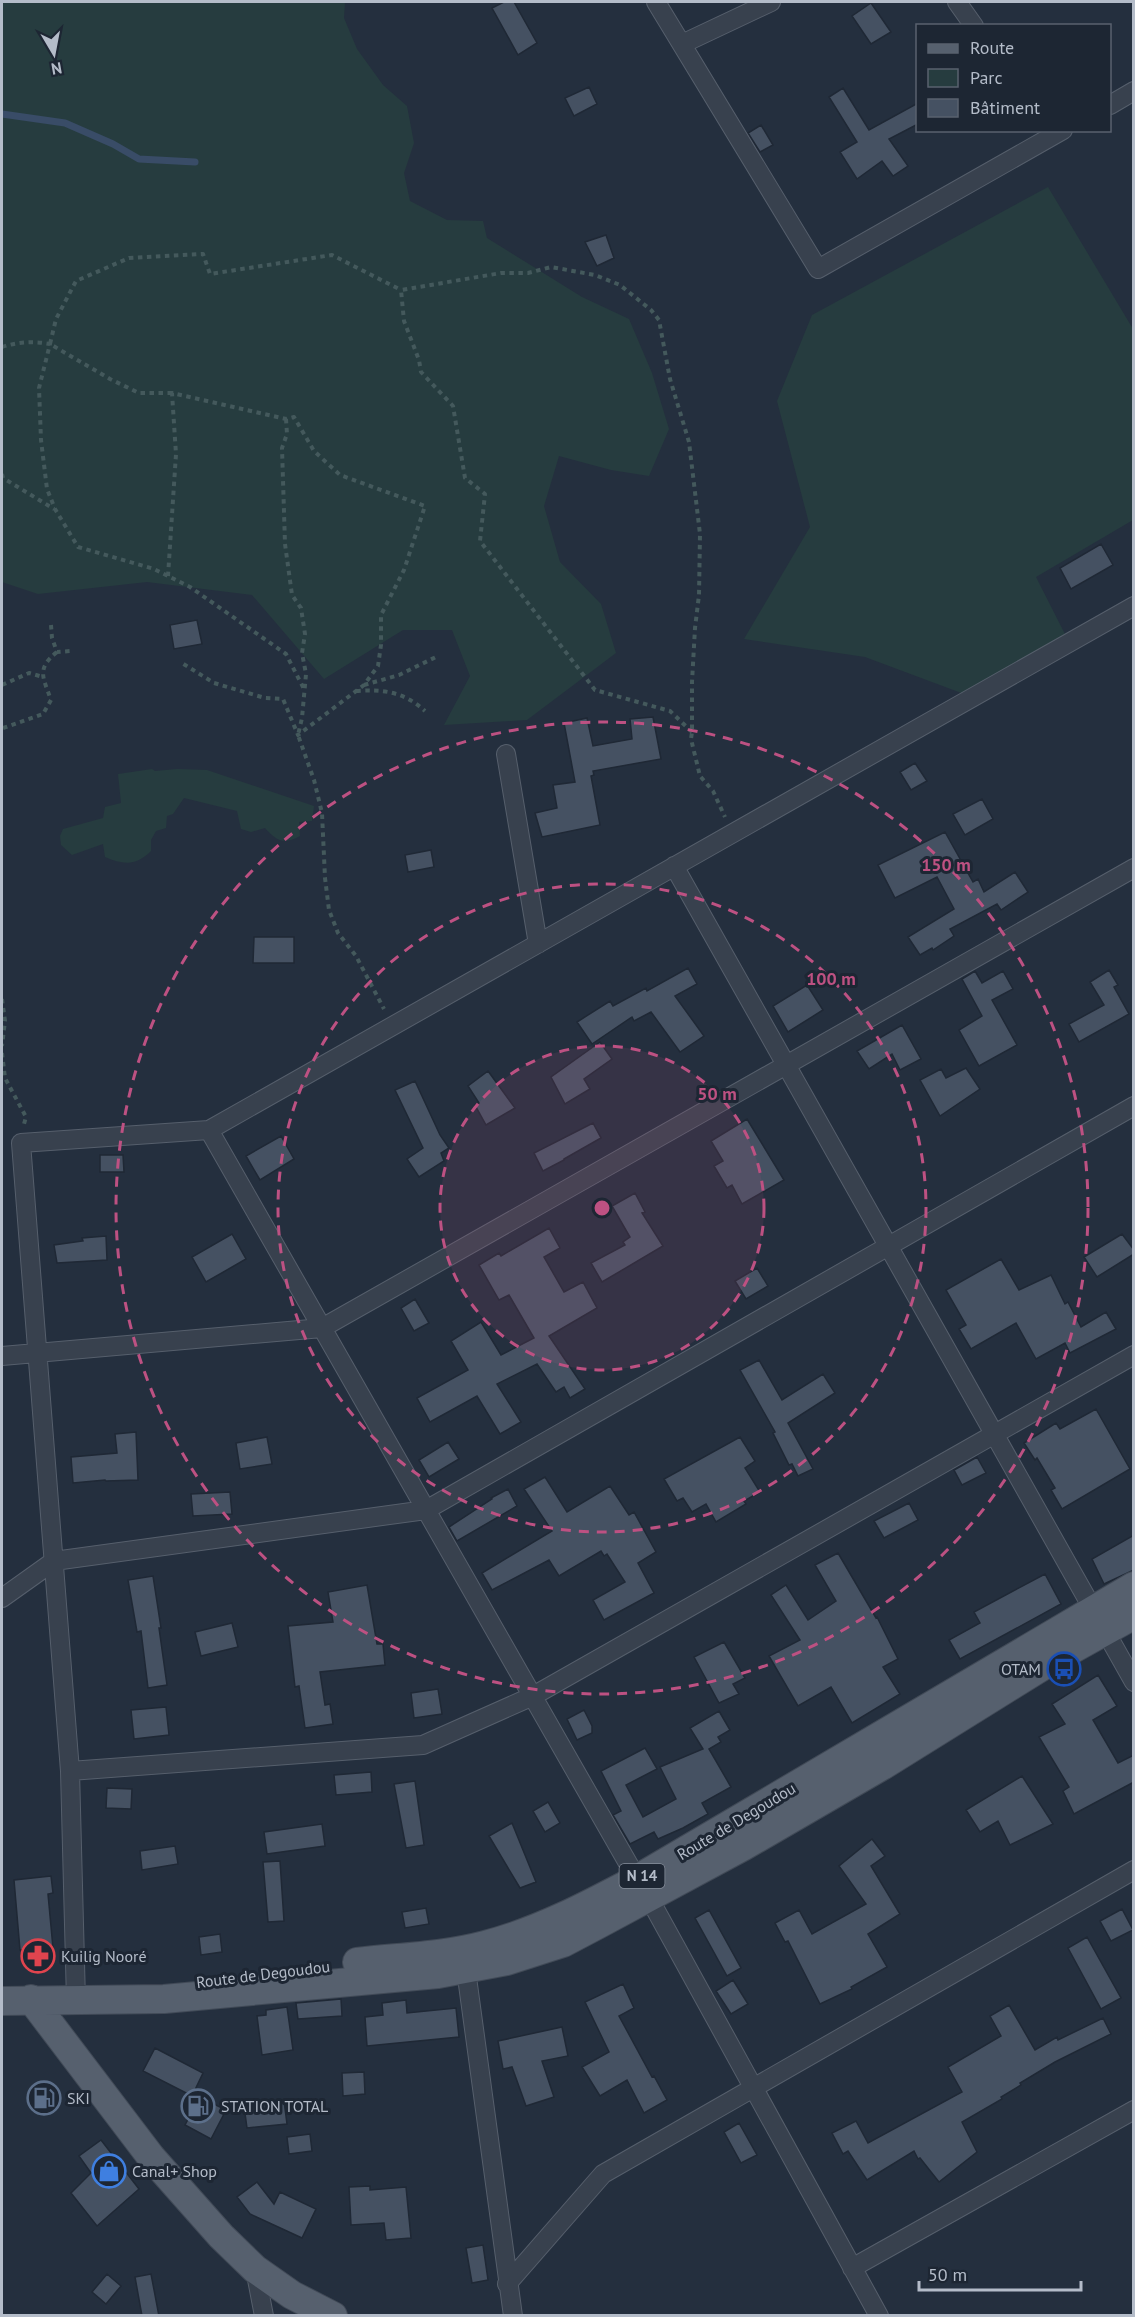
<svg xmlns="http://www.w3.org/2000/svg" width="1135" height="2317" viewBox="0 0 1135 2317" font-family="'PT Sans',sans-serif">
<rect width="100%" height="100%" fill="#242f3e"/>
<!-- green -->
<path fill="#263c3f" d="M 2,2 L 345,2 L 344,18 L 357,49 L 383,85 L 407,106 L 414,143 L 404,173 L 410,201 L 447,220 L 483,221 L 487,238 L 582,297 L 629,319 L 652,373 L 669,429 L 649,476 L 611,470 L 559,456 L 544,506 L 560,562 L 601,604 L 616,653 L 527,720 L 444,725 L 470,676 L 452,630 L 403,630 L 324,679 L 252,595 L 147,582 L 38,594 L 2,582 Z
M 1048,187 L 1133,329 L 1133,520 L 1036,577 L 1069,642 L 972,697 L 865,657 L 744,639 L 810,527 L 777,401 L 812,315 Z
M 152,769 L 155,771 L 177,769 L 207,770 L 314,806 L 312,821 L 299,822 L 300,836 C 283,845 277,841 265,828 L 251,832 L 241,829 L 237,811 L 184,798 L 173,814 L 167,816 L 166,828 L 156,831 L 151,840 L 151,851 C 136,866 124,865 105,857 L 103,844 L 72,855 L 61,845 L 60,836 L 63,829 L 103,818 L 105,807 L 121,803 L 118,774 Z"/>
<g fill="none" stroke-linecap="round" stroke-linejoin="round">
<!-- stream -->
<path stroke="#394c67" stroke-width="7" d="M 2,114 L 65,123 L 113,144 L 139,159 L 195,162"/>
</g>
<!-- building -->
<path fill="#455162" stroke="#1f2835" stroke-width="1.5" d="M 504,2 L 514,2 L 537,43 L 518,55 L 492,8 Z
M 871,3 L 891,32 L 871,44 L 852,16 Z
M 589,87 L 597,104 L 574,116 L 565,98 Z
M 843,88 L 869,130 L 918,103 L 918,124 L 889,139 L 908,166 L 893,176 L 882,161 L 857,179 L 840,152 L 857,142 L 829,97 Z
M 761,125 L 773,145 L 760,152 L 748,133 Z
M 606,235 L 614,258 L 597,266 L 585,242 Z
M 1101,544 L 1113,565 L 1071,589 L 1060,568 Z
M 197,620 L 202,644 L 174,649 L 170,625 Z
M 653,717 L 661,759 L 593,771 L 594,775 L 591,776 L 600,825 L 542,837 L 535,813 L 557,808 L 553,785 L 575,782 L 564,723 L 587,718 L 593,746 L 632,739 L 630,719 Z
M 915,763 L 927,781 L 911,790 L 900,772 Z
M 982,799 L 993,819 L 965,835 L 953,814 Z
M 945,832 L 973,882 L 978,879 L 984,892 L 1015,872 L 1028,892 L 1001,910 L 997,904 L 950,929 L 954,936 L 933,950 L 932,948 L 920,955 L 908,937 L 954,909 L 937,877 L 895,898 L 878,865 Z
M 431,850 L 434,867 L 408,872 L 405,855 Z
M 254,937 L 294,937 L 294,963 L 253,963 Z
M 688,968 L 697,984 L 675,996 L 704,1036 L 680,1052 L 651,1012 L 634,1021 L 632,1017 L 592,1044 L 577,1022 L 610,1001 L 613,1006 L 646,988 L 647,991 Z
M 1109,970 L 1118,985 L 1114,987 L 1129,1014 L 1079,1042 L 1069,1024 L 1104,1005 L 1090,982 Z
M 975,971 L 982,983 L 1003,971 L 1013,989 L 992,1000 L 1017,1045 L 979,1066 L 959,1030 L 982,1016 L 962,979 Z
M 807,985 L 823,1010 L 788,1032 L 773,1006 Z
M 902,1025 L 921,1059 L 900,1070 L 892,1054 L 869,1069 L 857,1051 Z
M 600,1042 L 612,1059 L 584,1079 L 590,1089 L 565,1104 L 551,1077 Z
M 966,1068 L 980,1089 L 940,1116 L 920,1080 L 941,1069 L 946,1078 Z
M 488,1071 L 515,1108 L 486,1125 L 475,1105 L 479,1103 L 468,1086 Z
M 415,1081 L 440,1135 L 449,1148 L 441,1153 L 444,1161 L 419,1177 L 407,1159 L 423,1148 L 395,1090 Z
M 747,1119 L 784,1180 L 742,1204 L 732,1185 L 727,1188 L 714,1166 L 723,1161 L 711,1141 Z
M 593,1123 L 601,1138 L 564,1159 L 564,1160 L 543,1171 L 534,1153 Z
M 281,1136 L 294,1159 L 260,1180 L 246,1156 Z
M 100,1155 L 123,1155 L 124,1172 L 100,1172 Z
M 635,1193 L 645,1212 L 642,1213 L 663,1246 L 602,1282 L 591,1263 L 625,1245 L 623,1242 L 630,1237 L 612,1206 Z
M 549,1228 L 560,1248 L 544,1257 L 564,1292 L 583,1282 L 597,1308 L 549,1336 L 585,1389 L 570,1398 L 564,1387 L 556,1392 L 537,1364 L 497,1384 L 521,1422 L 500,1434 L 477,1396 L 430,1422 L 417,1398 L 468,1370 L 451,1341 L 481,1322 L 501,1355 L 534,1338 L 509,1295 L 499,1300 L 479,1265 L 499,1253 L 501,1256 Z
M 232,1234 L 246,1259 L 206,1282 L 192,1257 Z
M 1122,1234 L 1134,1250 L 1134,1254 L 1097,1277 L 1084,1257 Z
M 106,1236 L 107,1260 L 57,1263 L 54,1245 L 83,1241 L 82,1238 Z
M 1001,1259 L 1019,1290 L 1051,1275 L 1065,1304 L 1068,1302 L 1081,1327 L 1106,1312 L 1116,1329 L 1070,1353 L 1065,1343 L 1036,1359 L 1016,1323 L 971,1349 L 959,1329 L 966,1325 L 946,1290 Z
M 757,1268 L 768,1286 L 746,1299 L 735,1281 Z
M 415,1299 L 429,1323 L 414,1331 L 401,1308 Z
M 759,1360 L 782,1400 L 823,1374 L 835,1393 L 788,1423 L 813,1469 L 798,1476 L 792,1464 L 789,1465 L 773,1433 L 775,1432 L 740,1370 Z
M 1096,1409 L 1130,1469 L 1062,1509 L 1051,1490 L 1055,1488 L 1037,1458 L 1035,1460 L 1024,1443 L 1056,1423 L 1060,1429 Z
M 136,1432 L 138,1480 L 106,1481 L 105,1480 L 73,1483 L 71,1457 L 117,1453 L 115,1434 Z
M 267,1437 L 272,1464 L 240,1469 L 236,1443 Z
M 740,1437 L 755,1461 L 745,1468 L 760,1492 L 744,1501 L 746,1504 L 716,1522 L 706,1504 L 692,1512 L 683,1498 L 677,1501 L 664,1479 Z
M 448,1442 L 459,1459 L 429,1477 L 419,1460 Z
M 977,1457 L 986,1473 L 962,1485 L 954,1470 Z
M 545,1477 L 567,1512 L 610,1486 L 629,1515 L 634,1512 L 656,1552 L 638,1563 L 654,1593 L 604,1620 L 593,1600 L 625,1582 L 607,1554 L 604,1556 L 601,1551 L 559,1576 L 549,1560 L 492,1590 L 482,1573 L 552,1531 L 524,1489 Z
M 508,1489 L 517,1506 L 457,1541 L 449,1527 L 492,1499 L 491,1498 Z
M 230,1492 L 232,1514 L 193,1516 L 191,1494 Z
M 909,1503 L 918,1520 L 884,1538 L 874,1521 Z
M 1134,1535 L 1134,1570 L 1104,1584 L 1092,1559 Z
M 838,1553 L 876,1618 L 877,1617 L 898,1659 L 883,1667 L 900,1694 L 852,1723 L 831,1687 L 798,1706 L 769,1656 L 800,1640 L 771,1595 L 786,1585 L 808,1620 L 836,1601 L 815,1565 Z
M 1045,1574 L 1061,1604 L 960,1659 L 949,1640 L 980,1623 L 974,1612 Z
M 153,1576 L 161,1628 L 159,1628 L 167,1685 L 148,1688 L 141,1631 L 137,1632 L 128,1580 Z
M 367,1585 L 377,1644 L 383,1644 L 385,1665 L 320,1672 L 325,1705 L 330,1704 L 333,1724 L 305,1728 L 299,1686 L 295,1687 L 288,1626 L 333,1622 L 328,1592 Z
M 232,1623 L 238,1647 L 201,1656 L 195,1632 Z
M 724,1642 L 745,1678 L 733,1684 L 739,1694 L 719,1703 L 694,1657 Z
M 1098,1675 L 1117,1706 L 1093,1720 L 1118,1763 L 1134,1755 L 1134,1782 L 1074,1814 L 1063,1791 L 1069,1787 L 1039,1737 L 1065,1724 L 1052,1704 Z
M 438,1689 L 442,1714 L 414,1718 L 411,1693 Z
M 166,1707 L 169,1735 L 134,1739 L 131,1710 Z
M 584,1710 L 592,1726 L 592,1733 L 577,1740 L 567,1719 Z
M 719,1711 L 730,1730 L 718,1737 L 721,1742 L 709,1749 L 731,1787 L 702,1803 L 708,1814 L 683,1828 L 658,1839 L 654,1832 L 630,1844 L 613,1815 L 621,1811 L 601,1771 L 645,1748 L 657,1769 L 626,1785 L 643,1817 L 676,1799 L 660,1767 L 703,1749 L 690,1728 Z
M 371,1772 L 372,1792 L 336,1795 L 334,1775 Z
M 1022,1776 L 1053,1824 L 1010,1845 L 998,1821 L 980,1832 L 966,1810 Z
M 415,1781 L 424,1845 L 406,1848 L 394,1784 Z
M 107,1788 L 132,1789 L 131,1809 L 106,1808 Z
M 548,1802 L 560,1823 L 545,1832 L 533,1811 Z
M 512,1823 L 536,1882 L 520,1888 L 489,1836 Z
M 322,1824 L 325,1846 L 267,1854 L 264,1832 Z
M 872,1839 L 885,1856 L 871,1866 L 900,1914 L 868,1934 L 887,1967 L 851,1987 L 852,1989 L 820,2004 L 788,1941 L 785,1942 L 775,1923 L 799,1910 L 812,1934 L 866,1904 L 839,1866 Z
M 175,1846 L 178,1864 L 142,1870 L 140,1851 Z
M 280,1861 L 284,1921 L 268,1922 L 263,1862 Z
M 51,1876 L 53,1893 L 48,1894 L 53,1948 L 20,1950 L 14,1880 Z
M 426,1908 L 429,1924 L 405,1928 L 402,1912 Z
M 1122,1909 L 1133,1930 L 1111,1941 L 1100,1921 Z
M 709,1910 L 741,1968 L 727,1976 L 695,1918 Z
M 220,1934 L 222,1952 L 201,1955 L 199,1937 Z
M 1087,1937 L 1121,1998 L 1101,2009 L 1068,1948 Z
M 733,1980 L 748,2004 L 731,2014 L 716,1991 Z
M 623,1984 L 634,2008 L 619,2016 L 652,2077 L 654,2076 L 667,2100 L 644,2113 L 627,2080 L 600,2096 L 582,2067 L 609,2052 L 585,2002 Z
M 341,1999 L 342,2016 L 298,2019 L 296,2003 Z
M 406,2000 L 407,2013 L 456,2008 L 459,2037 L 367,2046 L 365,2017 L 383,2015 L 382,2003 Z
M 1009,2005 L 1035,2050 L 1057,2037 L 1058,2040 L 1103,2018 L 1111,2034 L 1055,2062 L 1020,2083 L 1021,2085 L 1001,2097 L 1002,2099 L 962,2122 L 977,2152 L 939,2182 L 920,2158 L 918,2159 L 914,2151 L 867,2180 L 848,2151 L 843,2154 L 832,2133 L 856,2121 L 868,2143 L 962,2092 L 948,2067 L 1001,2036 L 990,2016 Z
M 287,2007 L 293,2050 L 262,2055 L 257,2016 L 266,2015 L 266,2010 Z
M 562,2027 L 568,2056 L 542,2061 L 554,2097 L 526,2106 L 512,2067 L 503,2069 L 498,2041 Z
M 155,2048 L 203,2073 L 192,2096 L 143,2071 Z
M 364,2072 L 365,2094 L 343,2096 L 342,2073 Z
M 200,2097 L 226,2110 L 211,2139 L 185,2125 Z
M 284,2101 L 287,2124 L 247,2128 L 244,2106 Z
M 739,2123 L 757,2155 L 741,2163 L 724,2132 Z
M 310,2134 L 312,2151 L 289,2154 L 287,2137 Z
M 101,2140 L 139,2189 L 97,2226 L 71,2193 L 91,2173 L 79,2156 Z
M 257,2182 L 274,2204 L 280,2192 L 316,2209 L 302,2238 L 250,2214 L 237,2197 Z
M 370,2186 L 370,2190 L 406,2187 L 411,2238 L 386,2240 L 384,2223 L 351,2225 L 349,2187 Z
M 483,2245 L 488,2280 L 472,2283 L 466,2248 Z
M 107,2274 L 121,2286 L 106,2304 L 92,2292 Z
M 151,2274 L 159,2316 L 142,2316 L 135,2277 Z"/>
<g fill="none" stroke-linecap="round" stroke-linejoin="round">
<!-- street casing -->
<g stroke="#565f6c" stroke-width="20">
<path id="street" d="M 656,2 L 818,269 L 1063,130
M 957,2 L 974,26
M 682,44 L 771,2
M 1110,105 L 1134,91
M 506,754 L 538,944
M 674,866 L 1134,1682
M 209,1130 L 637,1879 L 649,1898 L 879,2316
M 2,1356 L 322,1328 L 1134,868
M 2,1598 L 54,1561 L 426,1510 L 1134,1106
M 70,1771 L 423,1745 L 533,1696 L 1134,1355
M 466,1970 L 513,2316
M 76,2001 L 70,1771 L 21,1143 L 209,1130 L 1134,606
M 852,2268 L 1134,2110
M 255,2269 L 264,2316
M 507,2284 L 603,2174 L 1134,1870"/>
</g>
<!-- primary casing -->
<g stroke="#414a57" stroke-width="30">
<path id="primary" d="M 357,1962 C 399,1957 444,1956 485,1945 C 539,1931 588,1905 637,1879 L 1134,1586
M 31,1999 L 151,2157 L 221,2236 L 255,2269 L 292,2295 L 333,2316
M 2,2001 L 164,1999 L 438,1974 L 507,1961 L 563,1943 L 599,1924 L 744,1846 L 882,1766 L 1046,1664 L 1134,1615"/>
</g>
<!-- path -->
<path stroke="#44595c" stroke-width="4" stroke-dasharray="4.5 4.5" stroke-linecap="butt" d="M 2,347 C 17,342 34,341 50,344 L 39,388 L 41,440 L 47,489 L 55,509 L 78,547 L 154,569 L 190,587 L 286,654 L 304,689
M 172,393 L 139,393 L 110,379 L 50,344 L 56,319 L 76,281 L 129,258 L 203,254 L 210,274 L 332,255 L 401,290
M 286,419 L 287,434 L 282,448 L 285,544 L 292,595 L 301,608 L 305,634 L 302,653 L 306,674 L 302,718 L 298,735 L 314,780 L 322,813 L 325,878 L 329,910 L 338,933 L 356,956 L 384,1009
M 2,474 L 3,478 L 54,509
M 168,576 L 176,454 L 172,393 L 286,419 L 294,417 L 314,451 L 340,475 L 425,506 L 404,570 L 381,615 L 381,645 L 378,666 L 364,685 L 298,735 L 283,699 L 265,698 L 214,683 L 182,663
M 51,625 L 52,638 L 57,652 L 71,651
M 2,685 L 29,673 L 43,677
M 364,685 L 399,675 L 438,656
M 356,691 C 384,689 404,692 425,711
M 3,728 L 43,714 L 51,700 C 43,677 36,669 57,652
M 692,732 L 670,711 L 595,690 L 480,541 L 485,494 L 465,478 L 453,406 L 421,372 L 419,360 L 404,321 L 401,290 L 501,273 L 528,273 L 551,267 L 595,275 L 620,285 L 651,310 L 659,320 L 670,379 L 689,442 L 700,534 L 699,595 L 695,628 L 692,682 L 692,732 L 691,739 L 700,776 L 713,791 L 725,817
M 2,999 L 5,1021 L 2,1046
M 2,1053 L 5,1078 L 26,1117 L 24,1124"/>
<!-- street -->
<use href="#street" stroke="#38414e" stroke-width="18"/>
<!-- primary -->
<use href="#primary" stroke="#56606e" stroke-width="28"/>
</g>
<!-- distance rings -->
<circle cx="602" cy="1208" r="162" fill="#bd5182" fill-opacity=".12"/>
<g fill="none" stroke="#bd5182" stroke-width="3" stroke-dasharray="10 8">
<circle cx="602" cy="1208" r="162"/>
<circle cx="602" cy="1208" r="324"/>
<circle cx="602" cy="1208" r="486"/>
</g>
<!-- icons -->
<defs>
<g id="bus-ring" transform="scale(1.725)"><circle r="9.5" fill="#1d2633" stroke="#1a4fb4" stroke-width="1.5"/><path d="M-5-6H5V4H4V6H2V4H-2V6H-4V4H-5ZM-3.5-4V0h7V-4ZM-3.5 1.2v1.5H-2V1.2ZM2 1.2v1.5H3.5V1.2Z" fill="#1a4fb4"/></g>
<g id="pharmacy-ring" transform="scale(1.725)"><circle r="9.5" fill="#1d2633" stroke="#e0444e" stroke-width="1.5"/><path d="M-2-6h4v4h4v4h-4v4h-4v-4h-4v-4h4Z" fill="#e0444e"/></g>
<g id="fuel-ring" transform="scale(1.725)"><circle r="9.5" fill="#1d2633" stroke="#5c6f8a" stroke-width="1.5"/><path d="M-5.5-6h7V0h2V4h1.3V-2.5L3-4.5l.8-.8L6-3V5H2.5V1h-1V6h-7ZM-4.2-4.7v3.2H.2V-4.7Z" fill="#5c6f8a"/></g>
<g id="shop-ring" transform="scale(1.725)"><circle r="9.5" fill="#1d2633" stroke="#3f7fe0" stroke-width="1.5"/><path d="M-5-2.5h2.3a2.7 3.5 0 0 1 5.4 0H5L5.5 6h-11ZM-1.5-2.5h3a1.5 2.3 0 0 0-3 0Z" fill="#3f7fe0"/></g>
</defs>
<g fill-rule="evenodd">
<use href="#bus-ring" x="1064" y="1669"/>
<use href="#pharmacy-ring" x="38" y="1956"/>
<use href="#fuel-ring" x="44" y="2098"/>
<use href="#fuel-ring" x="198" y="2106"/>
<use href="#shop-ring" x="109" y="2171"/>
</g>
<g text-anchor="middle" stroke-width="6" stroke-linejoin="round" paint-order="stroke">
<!-- shield labels -->
<rect fill="#1d2633" stroke="#878f9c" stroke-width="1.5" x="619.5" y="1864" width="45" height="24" rx="4.5"/>
<g font-size="15" font-weight="bold" fill="#b4bcc9">
<text x="642" y="1881">N 14</text>
</g>
<!-- poi labels -->
<g font-size="16" fill="#b4bcc9" stroke="#1d2633" text-anchor="start">
<text x="1041" y="1675" text-anchor="end">OTAM</text>
<text x="61" y="1962">Kuilig Nooré</text>
<text x="67" y="2104">SKI</text>
<text x="221" y="2112">STATION TOTAL</text>
<text x="132" y="2177">Canal+ Shop</text>
</g>
<!-- street labels -->
<g font-size="16" fill="#b4bcc9" stroke="#1d2633">
<text transform="translate(736 1821) rotate(-31)" y="6">Route de Degoudou</text>
<text transform="translate(263 1974) rotate(-7)" y="6">Route de Degoudou</text>
</g>
</g>
<circle cx="602" cy="1208" r="9" fill="#bd5182" stroke="#1d2633" stroke-width="3"/>
<g font-size="18" text-anchor="middle" font-weight="bold" fill="#bd5182" stroke="#1d2633" stroke-width="6" stroke-linejoin="round" paint-order="stroke">
<text x="946" y="871">150 m</text>
<text x="831" y="985">100 m</text>
<text x="717" y="1100">50 m</text>
</g>
<!-- border -->
<rect width="1135" height="2317" fill="none" stroke="#b4bcc9" stroke-width="6"/>
<!-- legend -->
<rect x="916" y="24" width="195" height="108" fill="#1d2633" stroke="#59626f" stroke-width="1.5"/>
<rect x="928" y="44" width="30" height="9" fill="#56606e" stroke="#59626f" stroke-width="1.5"/>
<text x="970" y="54" font-size="18" fill="#b4bcc9">Route</text>
<rect x="928" y="69" width="30" height="18" fill="#263c3f" stroke="#59626f" stroke-width="1.5"/>
<text x="970" y="84" font-size="18" fill="#b4bcc9">Parc</text>
<rect x="928" y="99" width="30" height="18" fill="#455162" stroke="#59626f" stroke-width="1.5"/>
<text x="970" y="114" font-size="18" fill="#b4bcc9">Bâtiment</text>
<!-- north arrow -->
<g transform="translate(54 54) rotate(170)" stroke="#1d2633" stroke-width="4.5" paint-order="stroke">
<path d="M0-4.5L10 22L0 15L-10 22Z" fill="#b4bcc9"/>
<text y="-9" font-size="16" font-weight="bold" text-anchor="middle" fill="#b4bcc9">N</text>
</g>
<!-- scale -->
<path d="M919 2281v9h162v-9" fill="none" stroke="#b4bcc9" stroke-width="3"/>
<text x="928" y="2281" font-size="18" fill="#b4bcc9" stroke="#1d2633" stroke-width="4.5" paint-order="stroke">50 m</text>
</svg>
